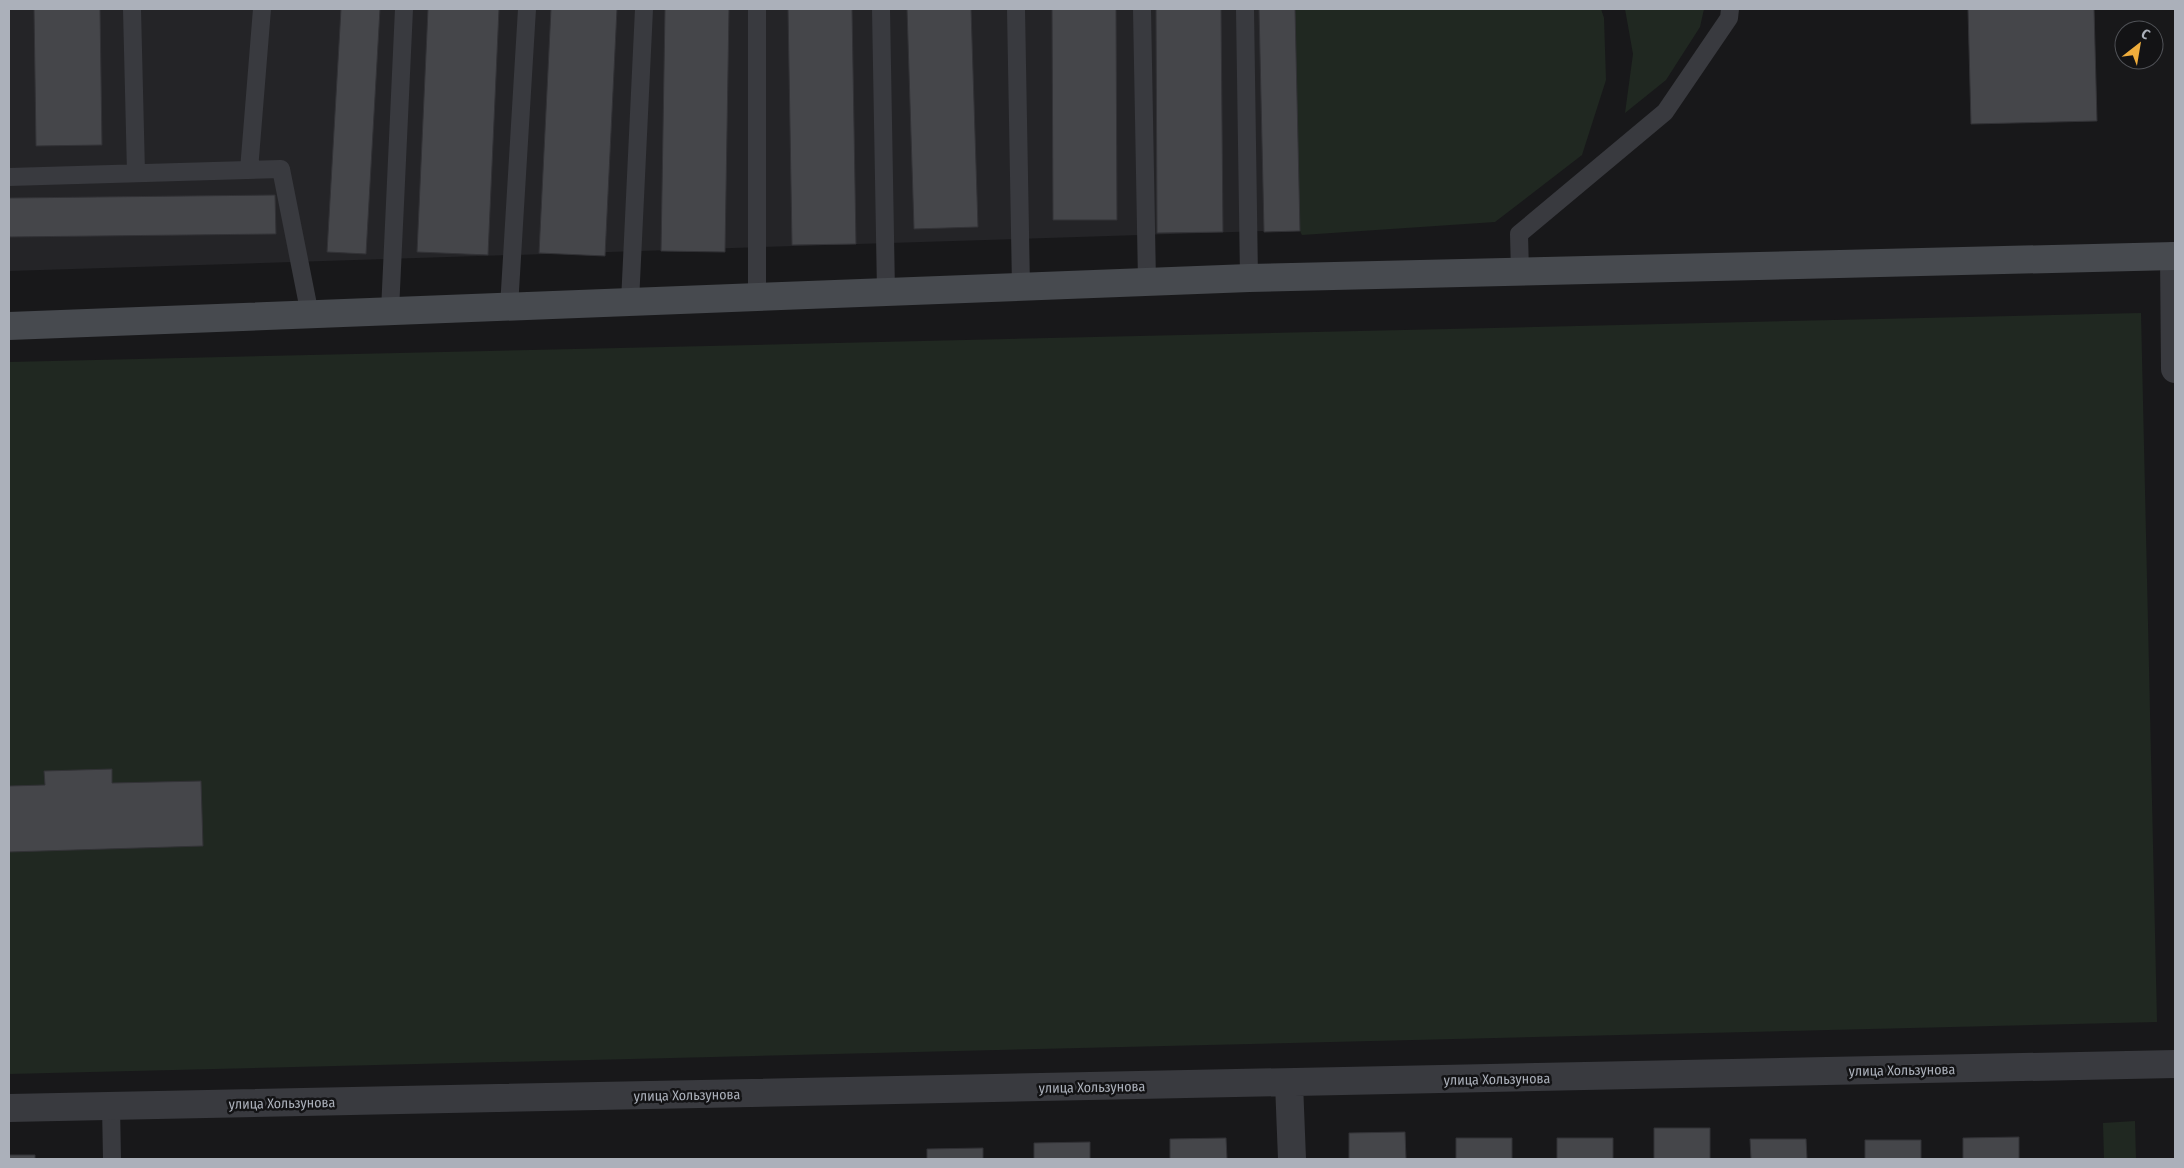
<svg xmlns="http://www.w3.org/2000/svg" width="2184" height="1168" viewBox="0 0 2184 1168" font-family="'Fira Sans Condensed',sans-serif">
<rect width="100%" height="100%" fill="#18181a"/>
<!-- built -->
<path fill="#242427" d="M 9,9 L 1326,9 L 1330,229 L 9,271 Z"/>
<!-- green -->
<path fill="#202821" d="M 1295,9 L 1601,9 L 1604,18 L 1606,80 L 1582,155 L 1495,222 L 1302,235 L 1300,231 Z
M 1625,9 L 1704,9 L 1700,27 L 1666,80 L 1625,113 L 1633,54 Z
M 2141,313 L 2157,1022 L 9,1074 L 9,362 Z
M 2135,1121 L 2136,1159 L 2104,1159 L 2103,1123 Z"/>
<!-- building -->
<path fill="#45464a" stroke="#323236" d="M 34,9 L 100,9 L 102,145 L 36,146 Z
M 341,9 L 380,9 L 366,254 L 327,252 Z
M 428,9 L 499,9 L 488,255 L 417,252 Z
M 551,9 L 617,9 L 605,256 L 539,253 Z
M 665,9 L 729,9 L 725,252 L 661,251 Z
M 788,9 L 852,9 L 856,244 L 792,245 Z
M 907,9 L 971,9 L 978,227 L 914,229 Z
M 1052,9 L 1116,9 L 1117,220 L 1053,220 Z
M 1156,9 L 1221,9 L 1223,232 L 1157,233 Z
M 1259,9 L 1295,9 L 1300,231 L 1264,232 Z
M 1968,9 L 2094,9 L 2097,121 L 1971,124 Z
M 275,195 L 276,234 L 9,237 L 9,198 Z
M 112,769 L 112,783 L 201,781 L 203,846 L 9,852 L 9,786 L 45,785 L 44,771 Z
M 1654,1128 L 1710,1128 L 1710,1159 L 1654,1159 Z
M 1405,1132 L 1406,1159 L 1349,1159 L 1349,1133 Z
M 2019,1137 L 2019,1159 L 1963,1159 L 1963,1138 Z
M 1226,1138 L 1227,1159 L 1170,1159 L 1170,1139 Z
M 1456,1138 L 1512,1138 L 1512,1159 L 1456,1159 Z
M 1557,1138 L 1613,1138 L 1613,1159 L 1557,1159 Z
M 1750,1139 L 1806,1139 L 1807,1159 L 1751,1159 Z
M 1865,1140 L 1921,1140 L 1921,1159 L 1865,1159 Z
M 1090,1142 L 1090,1159 L 1034,1159 L 1034,1143 Z
M 983,1148 L 983,1159 L 927,1159 L 927,1149 Z
M 9,1155 L 35,1155 L 35,1159 L 9,1159 Z"/>
<g fill="none" stroke-linecap="round" stroke-linejoin="round">
<!-- service -->
<path stroke="#393a3f" stroke-width="18" d="M 132,9 L 136,173
M 757,9 L 757,297
M 881,9 L 886,292
M 1016,9 L 1021,287
M 1142,9 L 1147,282
M 1245,9 L 1249,278
M 249,170 L 262,9
M 9,177 L 281,169 L 310,315
M 1520,272 L 1519,234 L 1665,112 L 1729,18 L 1730,9
M 630,302 L 644,9
M 509,307 L 527,9
M 390,311 L 404,9
M 111,1106 L 112,1159"/>
<!-- minor -->
<path stroke="#393a3f" stroke-width="28" d="M 2174,256 L 2175,369
M 1289,1083 L 1292,1159
M 9,1108 L 2175,1064"/>
<!-- secondary -->
<path stroke="#474a4f" stroke-width="28" d="M 9,326 L 1249,278 L 2175,256"/>
</g>
<g text-anchor="middle" stroke-width="5" stroke-linejoin="round" paint-order="stroke">
<!-- street labels -->
<g font-size="14" fill="#abb0ba" stroke="#131315">
<text transform="translate(1902 1070) rotate(-1)" y="5">улица Хользунова</text>
<text transform="translate(1497 1079) rotate(-1)" y="5">улица Хользунова</text>
<text transform="translate(1092 1087) rotate(-1)" y="5">улица Хользунова</text>
<text transform="translate(687 1095) rotate(-1)" y="5">улица Хользунова</text>
<text transform="translate(282 1103) rotate(-1)" y="5">улица Хользунова</text>
</g>
</g>
<!-- border -->
<rect width="2184" height="1168" fill="none" stroke="#abb0ba" stroke-width="20"/>
<!-- north arrow -->
<g transform="translate(2139 45) rotate(31)"><circle r="24" fill="#131315" stroke="#505257"/>
<path d="M0-4L9 19L0 12L-9 19Z" fill="#efad3c"/>
<text y="-8" font-size="14" font-weight="bold" text-anchor="middle" fill="#abb0ba">С</text>
</g>
</svg>
